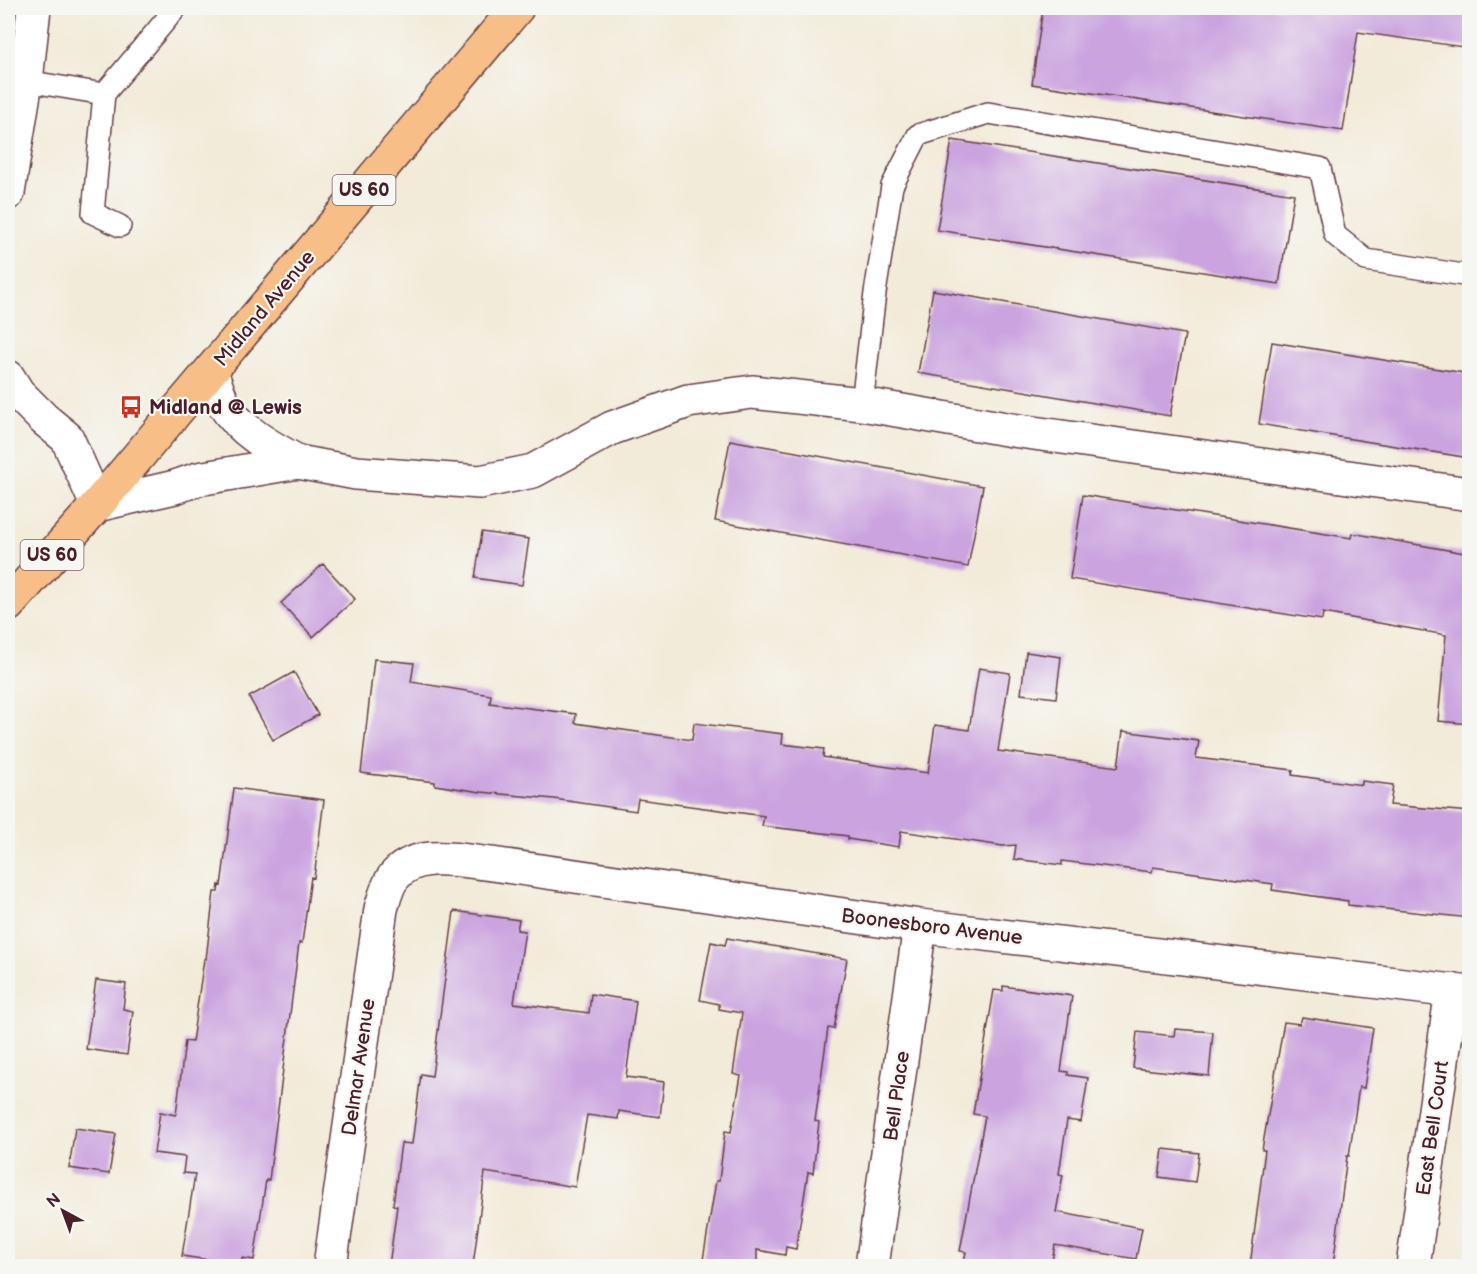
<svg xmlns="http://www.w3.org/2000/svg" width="1477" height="1274" viewBox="0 0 1477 1274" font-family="'Balsamiq Sans',sans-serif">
<rect width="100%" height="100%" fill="#f6f6f2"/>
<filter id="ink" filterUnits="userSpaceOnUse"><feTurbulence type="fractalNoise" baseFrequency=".0167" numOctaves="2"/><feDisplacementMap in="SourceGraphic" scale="12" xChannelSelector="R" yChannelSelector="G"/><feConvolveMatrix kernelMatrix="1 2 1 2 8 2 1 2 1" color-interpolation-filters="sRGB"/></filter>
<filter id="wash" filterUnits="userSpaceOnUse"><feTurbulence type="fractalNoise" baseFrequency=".008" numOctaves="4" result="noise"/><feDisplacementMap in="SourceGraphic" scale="24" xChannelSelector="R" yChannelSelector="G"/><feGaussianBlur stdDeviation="1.35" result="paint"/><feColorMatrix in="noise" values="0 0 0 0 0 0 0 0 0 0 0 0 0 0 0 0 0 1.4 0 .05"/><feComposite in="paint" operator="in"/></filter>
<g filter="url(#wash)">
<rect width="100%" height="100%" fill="#f3ebd9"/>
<g id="blocks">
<!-- building -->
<path fill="#caa3df" d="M 1043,8 L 1470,8 L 1470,48 L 1358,32 L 1343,131 L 1032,84 Z
M 952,140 L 1294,194 L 1279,284 L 937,230 Z
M 933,290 L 1185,334 L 1170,416 L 918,373 Z
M 1272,342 L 1470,374 L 1470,458 L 1259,424 Z
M 730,440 L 983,486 L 968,567 L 715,521 Z
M 1083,495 L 1351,538 L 1352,533 L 1470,554 L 1470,724 L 1438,721 L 1446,635 L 1323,613 L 1322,620 L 1070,579 Z
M 482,532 L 529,539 L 522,585 L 475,578 Z
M 323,564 L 355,599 L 313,637 L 281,603 Z
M 1026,652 L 1061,657 L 1056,698 L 1021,694 Z
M 374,659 L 414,663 L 411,682 L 491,695 L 490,703 L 576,714 L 575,723 L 692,740 L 694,723 L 783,734 L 782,744 L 824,749 L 823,757 L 928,773 L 935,725 L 969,730 L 979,668 L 1010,673 L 998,751 L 1118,767 L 1123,731 L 1199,741 L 1196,758 L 1293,770 L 1292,775 L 1362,785 L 1362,781 L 1393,785 L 1390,805 L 1470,812 L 1470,918 L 1348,905 L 1348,901 L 1272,890 L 1273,884 L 1153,867 L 1152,872 L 1062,861 L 1062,865 L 1014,859 L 1016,845 L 1003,846 L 901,831 L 899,847 L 848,839 L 848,836 L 762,826 L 764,816 L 638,799 L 636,811 L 554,799 L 481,792 L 435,785 L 435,782 L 361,773 Z
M 294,672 L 318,715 L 273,740 L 249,697 Z
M 234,788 L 324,800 L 314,878 L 311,877 L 302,943 L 299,943 L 269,1180 L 266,1180 L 254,1260 L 242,1258 L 242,1265 L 182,1256 L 195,1174 L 183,1173 L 185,1157 L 154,1153 L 160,1112 L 176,1115 L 185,1041 L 192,1042 L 204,959 L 206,959 L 214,892 L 218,892 L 219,885 L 221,886 Z
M 454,911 L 519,920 L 517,930 L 525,931 L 514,1003 L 589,1013 L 591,994 L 636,1001 L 626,1077 L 664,1082 L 660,1117 L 619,1111 L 618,1119 L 587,1115 L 575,1187 L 485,1172 L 473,1266 L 389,1266 L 397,1206 L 393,1205 L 401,1143 L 412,1144 L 421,1074 L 432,1076 Z
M 727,938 L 847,959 L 834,1029 L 828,1028 L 815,1121 L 819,1122 L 813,1173 L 808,1172 L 796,1249 L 786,1247 L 785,1255 L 757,1250 L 757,1266 L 702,1266 L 716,1181 L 719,1181 L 725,1131 L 731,1132 L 741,1076 L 733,1074 L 742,1013 L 719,1009 L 719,1004 L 700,1000 L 711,942 L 725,945 Z
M 96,980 L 126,984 L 123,1009 L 133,1011 L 127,1055 L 86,1049 Z
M 1003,986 L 1072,996 L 1061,1071 L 1068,1072 L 1068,1075 L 1088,1078 L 1081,1122 L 1067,1120 L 1059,1174 L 1063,1175 L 1056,1212 L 1142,1228 L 1136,1259 L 1055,1245 L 1051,1266 L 963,1266 L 966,1252 L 960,1251 L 985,1116 L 973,1114 L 994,990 L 1003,991 Z
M 1302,1017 L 1373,1028 L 1364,1088 L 1359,1087 L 1349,1156 L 1347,1156 L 1333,1266 L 1250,1266 L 1265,1150 L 1262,1150 L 1284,1022 L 1300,1024 Z
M 1175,1029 L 1213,1032 L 1209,1076 L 1133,1068 L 1137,1032 L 1174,1036 Z
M 75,1128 L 116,1134 L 109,1174 L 69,1168 Z
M 1163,1149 L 1199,1153 L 1195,1182 L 1159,1177 Z"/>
</g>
</g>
<g filter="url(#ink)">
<use href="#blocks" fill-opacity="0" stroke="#633e45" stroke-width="1.5"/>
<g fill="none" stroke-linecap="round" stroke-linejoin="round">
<!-- lane casing -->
<g stroke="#633e45" stroke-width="24">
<path id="lane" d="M 26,81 L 104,94
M 120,226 L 93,213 L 104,94 L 176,8
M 862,404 L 875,293 L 892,186 L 918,135 L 988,113 L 1320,168 L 1335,235 L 1366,260 L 1470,276"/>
</g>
<!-- street casing -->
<g stroke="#633e45" stroke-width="36">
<path id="street" d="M 8,193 L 26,81 L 34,8
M 8,377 L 18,393 L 44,419 L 67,438 L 97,505 L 175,487 L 198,479 L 298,462 C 270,447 240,431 223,403 C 218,393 215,382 211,372
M 298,462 L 356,473 L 480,482 L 533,471 L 612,428 L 688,401 L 752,392 L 862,404 L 1012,430 L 1470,494
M 330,1266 L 381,909 C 384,899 387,886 393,878 C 415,848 462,861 492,864 L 920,926 L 1470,993
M 872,1266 L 920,926
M 1413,1266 L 1452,990"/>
</g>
<!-- primary casing -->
<g stroke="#633e45" stroke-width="36">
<path id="primary" d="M 8,605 L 97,505 L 517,8"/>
</g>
<!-- lane -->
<use href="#lane" stroke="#fff" stroke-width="21"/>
<!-- street -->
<use href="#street" stroke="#fff" stroke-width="33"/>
<!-- primary -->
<use href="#primary" stroke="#f7be87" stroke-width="33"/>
</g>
</g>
<!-- icons -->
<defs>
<g id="bus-bare" transform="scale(1.8)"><path d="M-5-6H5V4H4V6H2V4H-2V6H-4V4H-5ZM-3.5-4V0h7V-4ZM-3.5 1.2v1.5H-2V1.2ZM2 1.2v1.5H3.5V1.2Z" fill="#c8321e" stroke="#f6f6f2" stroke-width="2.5" paint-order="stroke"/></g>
</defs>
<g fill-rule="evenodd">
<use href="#bus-bare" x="131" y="407"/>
</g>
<g text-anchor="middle" stroke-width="4.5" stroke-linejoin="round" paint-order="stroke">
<!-- shield labels -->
<g fill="#f6f6f2" stroke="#7e6067" stroke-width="1.5">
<rect x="332.5" y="175" width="63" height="30" rx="4.5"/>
<rect x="20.5" y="540" width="63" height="30" rx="4.5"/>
</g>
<g font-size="18" font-weight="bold" fill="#4a1f2b">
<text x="364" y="196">US 60</text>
<text x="52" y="561">US 60</text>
</g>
<!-- street labels -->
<g font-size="20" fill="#4a1f2b" stroke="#f6f6f2">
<text transform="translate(264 308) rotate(-50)" y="7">Midland Avenue</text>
<text transform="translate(932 926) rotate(7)" y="7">Boonesboro Avenue</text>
<text transform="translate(358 1067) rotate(-82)" y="7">Delmar Avenue</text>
<text transform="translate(896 1096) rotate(-82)" y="7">Bell Place</text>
<text transform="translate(1432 1128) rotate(-82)" y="7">East Bell Court</text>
</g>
<!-- poi labels -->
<g font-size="20" font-weight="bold" fill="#4a1f2b" stroke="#f6f6f2" text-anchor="start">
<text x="149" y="414">Midland @ Lewis</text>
</g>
</g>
<!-- margin -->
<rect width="1477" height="1274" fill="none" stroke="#f6f6f2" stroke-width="30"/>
<!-- north arrow -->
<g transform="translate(63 1211) rotate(319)" stroke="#f6f6f2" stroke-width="4.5" paint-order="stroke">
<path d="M0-4.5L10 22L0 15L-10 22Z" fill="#4a1f2b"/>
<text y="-9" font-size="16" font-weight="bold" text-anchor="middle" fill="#4a1f2b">N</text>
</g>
</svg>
